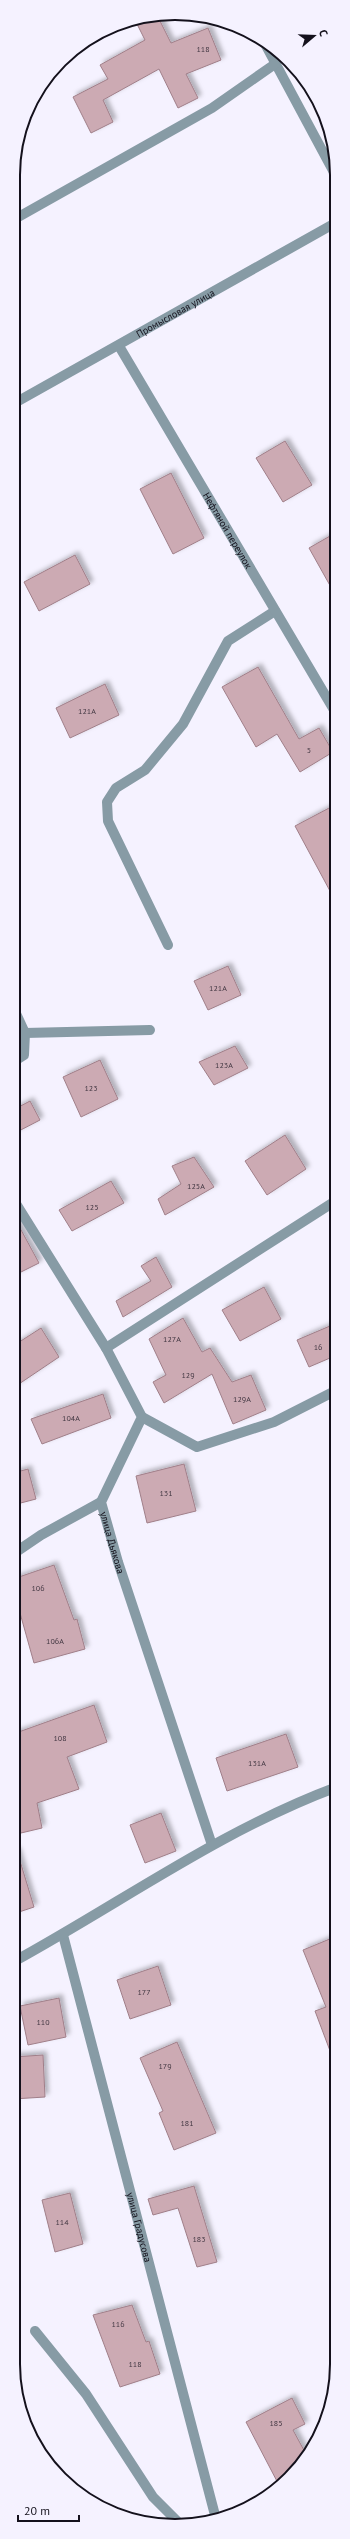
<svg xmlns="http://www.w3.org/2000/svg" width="350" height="2539" viewBox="0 0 350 2539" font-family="'PT Sans',sans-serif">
<defs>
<filter id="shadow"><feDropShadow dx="3.5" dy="-3.5" stdDeviation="2" flood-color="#0004"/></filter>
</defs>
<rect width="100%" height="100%" fill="#f5f2ff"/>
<!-- building -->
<path fill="#ccaab3" stroke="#a07f89" filter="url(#shadow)" d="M 158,17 L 171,43 L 208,28 L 221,60 L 186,74 L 198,98 L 178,108 L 159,69 L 103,100 L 113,122 L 91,133 L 73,97 L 108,79 L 100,65 L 145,40 L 135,20 Z
M 285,441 L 312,485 L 283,502 L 256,458 Z
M 171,473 L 204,538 L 173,554 L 140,489 Z
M 337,532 L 337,598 L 309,548 Z
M 75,555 L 90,584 L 39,611 L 24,582 Z
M 258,667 L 299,739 L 319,728 L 333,752 L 300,772 L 277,734 L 256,747 L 222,687 Z
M 105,684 L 119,715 L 70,738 L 56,708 Z
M 331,807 L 337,817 L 337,904 L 295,826 Z
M 228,966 L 241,995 L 208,1010 L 194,981 Z
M 235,1046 L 248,1068 L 214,1085 L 199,1062 Z
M 100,1060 L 118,1099 L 81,1117 L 63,1077 Z
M 30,1101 L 40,1120 L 13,1134 L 13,1110 Z
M 285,1135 L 306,1169 L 267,1195 L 245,1161 Z
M 194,1157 L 214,1187 L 165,1215 L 158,1199 L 181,1184 L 172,1166 Z
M 111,1181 L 124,1203 L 72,1231 L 59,1210 Z
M 13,1215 L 39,1263 L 13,1276 Z
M 156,1257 L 172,1287 L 123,1317 L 116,1301 L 151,1281 L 141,1266 Z
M 264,1287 L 281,1319 L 240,1341 L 222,1310 Z
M 183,1318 L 202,1352 L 210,1348 L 232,1382 L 251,1375 L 266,1410 L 233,1424 L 212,1374 L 164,1403 L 153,1382 L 166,1375 L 149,1339 Z
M 337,1323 L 337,1355 L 309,1367 L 297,1340 Z
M 41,1328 L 59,1357 L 13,1388 L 13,1346 Z
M 103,1394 L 111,1418 L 42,1444 L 31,1419 Z
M 184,1464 L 196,1511 L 147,1523 L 136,1476 Z
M 28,1469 L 36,1499 L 13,1505 L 13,1473 Z
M 54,1565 L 74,1620 L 77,1619 L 85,1649 L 34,1663 L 20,1613 L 16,1614 L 13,1605 L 13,1579 Z
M 94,1705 L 107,1742 L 67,1757 L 79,1789 L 37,1803 L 42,1828 L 21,1833 L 13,1808 L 13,1734 Z
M 286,1734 L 298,1767 L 227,1791 L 216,1758 Z
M 161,1813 L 176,1851 L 145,1863 L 130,1825 Z
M 17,1851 L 34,1907 L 13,1914 L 13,1852 Z
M 337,1936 L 337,2064 L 335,2064 L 315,2011 L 326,2007 L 303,1950 Z
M 158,1966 L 171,2005 L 130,2019 L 117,1980 Z
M 59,1998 L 66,2037 L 28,2045 L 20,2006 Z
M 177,2042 L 216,2133 L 174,2150 L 159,2113 L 163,2111 L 140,2058 Z
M 43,2055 L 45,2097 L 13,2099 L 13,2057 Z
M 194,2186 L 217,2262 L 197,2267 L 178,2208 L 153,2215 L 148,2199 Z
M 70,2193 L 83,2244 L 55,2252 L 42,2200 Z
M 132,2305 L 146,2342 L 149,2341 L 160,2374 L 120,2387 L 93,2315 Z
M 292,2398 L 305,2424 L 293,2430 L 306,2454 L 280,2487 L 246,2422 Z"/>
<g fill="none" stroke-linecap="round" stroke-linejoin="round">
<!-- service -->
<path stroke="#879ba5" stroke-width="10" d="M 168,945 L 108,821 L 107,802 L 116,788 L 145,770 L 183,724 L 228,641 L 275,611
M 25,1033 L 150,1030
M 13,1554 L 41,1535 L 101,1502
M 35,2331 L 86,2394 L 153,2497 L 180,2524"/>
<!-- minor -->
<g stroke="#879ba5" stroke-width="10">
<path d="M 264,42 L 337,178"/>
<path d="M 13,220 L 212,108 L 275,64"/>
<path id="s1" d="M 119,346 L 337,715"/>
<path d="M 13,1062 L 24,1055 L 25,1033 L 13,1007"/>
<path id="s2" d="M 13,1199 L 106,1348 L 142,1417 L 101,1502 L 118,1562 L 212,1845"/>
<path d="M 106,1348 L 337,1200"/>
<path d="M 142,1417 L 197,1447 L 274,1422 L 337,1390"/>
<path id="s3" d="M 63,1935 L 216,2519"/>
<path d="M 13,1962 C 121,1903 221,1830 337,1787"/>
</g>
<!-- tertiary -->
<path stroke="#879ba5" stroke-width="10" id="s4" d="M 13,404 L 337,222"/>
</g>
<g text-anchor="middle" stroke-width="3" stroke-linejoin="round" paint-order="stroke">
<!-- number labels -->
<g font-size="8" fill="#423742">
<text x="203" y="52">118</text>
<text x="87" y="714">121А</text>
<text x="309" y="753">5</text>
<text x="218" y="991">121А</text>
<text x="224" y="1068">123А</text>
<text x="91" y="1091">123</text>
<text x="196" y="1189">125А</text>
<text x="92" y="1210">125</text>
<text x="172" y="1342">127А</text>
<text x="318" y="1350">16</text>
<text x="188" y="1378">129</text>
<text x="242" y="1402">129А</text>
<text x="71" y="1421">104А</text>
<text x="166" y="1496">131</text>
<text x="38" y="1591">106</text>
<text x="55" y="1644">106А</text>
<text x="60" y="1741">108</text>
<text x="257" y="1766">131А</text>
<text x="144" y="1995">177</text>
<text x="43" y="2025">110</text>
<text x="165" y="2069">179</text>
<text x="187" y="2126">181</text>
<text x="62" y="2225">114</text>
<text x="199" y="2242">183</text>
<text x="118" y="2327">116</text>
<text x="135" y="2367">118</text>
<text x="276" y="2426">185</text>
</g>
<!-- street labels -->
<g font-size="10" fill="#14111c" stroke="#f5f2ff">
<text dy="4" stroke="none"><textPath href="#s4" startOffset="186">Промысловая улица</textPath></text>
<text dy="4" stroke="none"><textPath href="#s1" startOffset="214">Нефтяной переулок</textPath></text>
<text dy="4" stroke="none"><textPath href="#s2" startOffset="390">улица Дьякова</textPath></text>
<text dy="4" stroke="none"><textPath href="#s3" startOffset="302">улица Градусова</textPath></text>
</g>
</g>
<!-- crop -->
<path d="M0 0H350V2539H0ZM175 20H175A155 155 0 0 1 330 175V2364A155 155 0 0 1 175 2519H175A155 155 0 0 1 20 2364V175A155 155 0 0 1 175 20Z" fill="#f5f2ff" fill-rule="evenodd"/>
<path fill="none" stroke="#14111c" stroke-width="2" d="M175 20H175A155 155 0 0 1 330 175V2364A155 155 0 0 1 175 2519H175A155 155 0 0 1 20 2364V175A155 155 0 0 1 175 20Z"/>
<!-- north arrow -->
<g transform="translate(314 36) rotate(71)" stroke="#f5f2ff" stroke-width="3" paint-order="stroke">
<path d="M0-3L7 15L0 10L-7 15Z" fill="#14111c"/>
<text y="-6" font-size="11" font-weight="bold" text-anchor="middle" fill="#14111c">С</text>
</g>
<!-- scale -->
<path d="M18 2515v6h61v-6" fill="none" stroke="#14111c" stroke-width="2"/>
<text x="24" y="2515" font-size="12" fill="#14111c" stroke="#f5f2ff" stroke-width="3" paint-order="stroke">20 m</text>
</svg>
